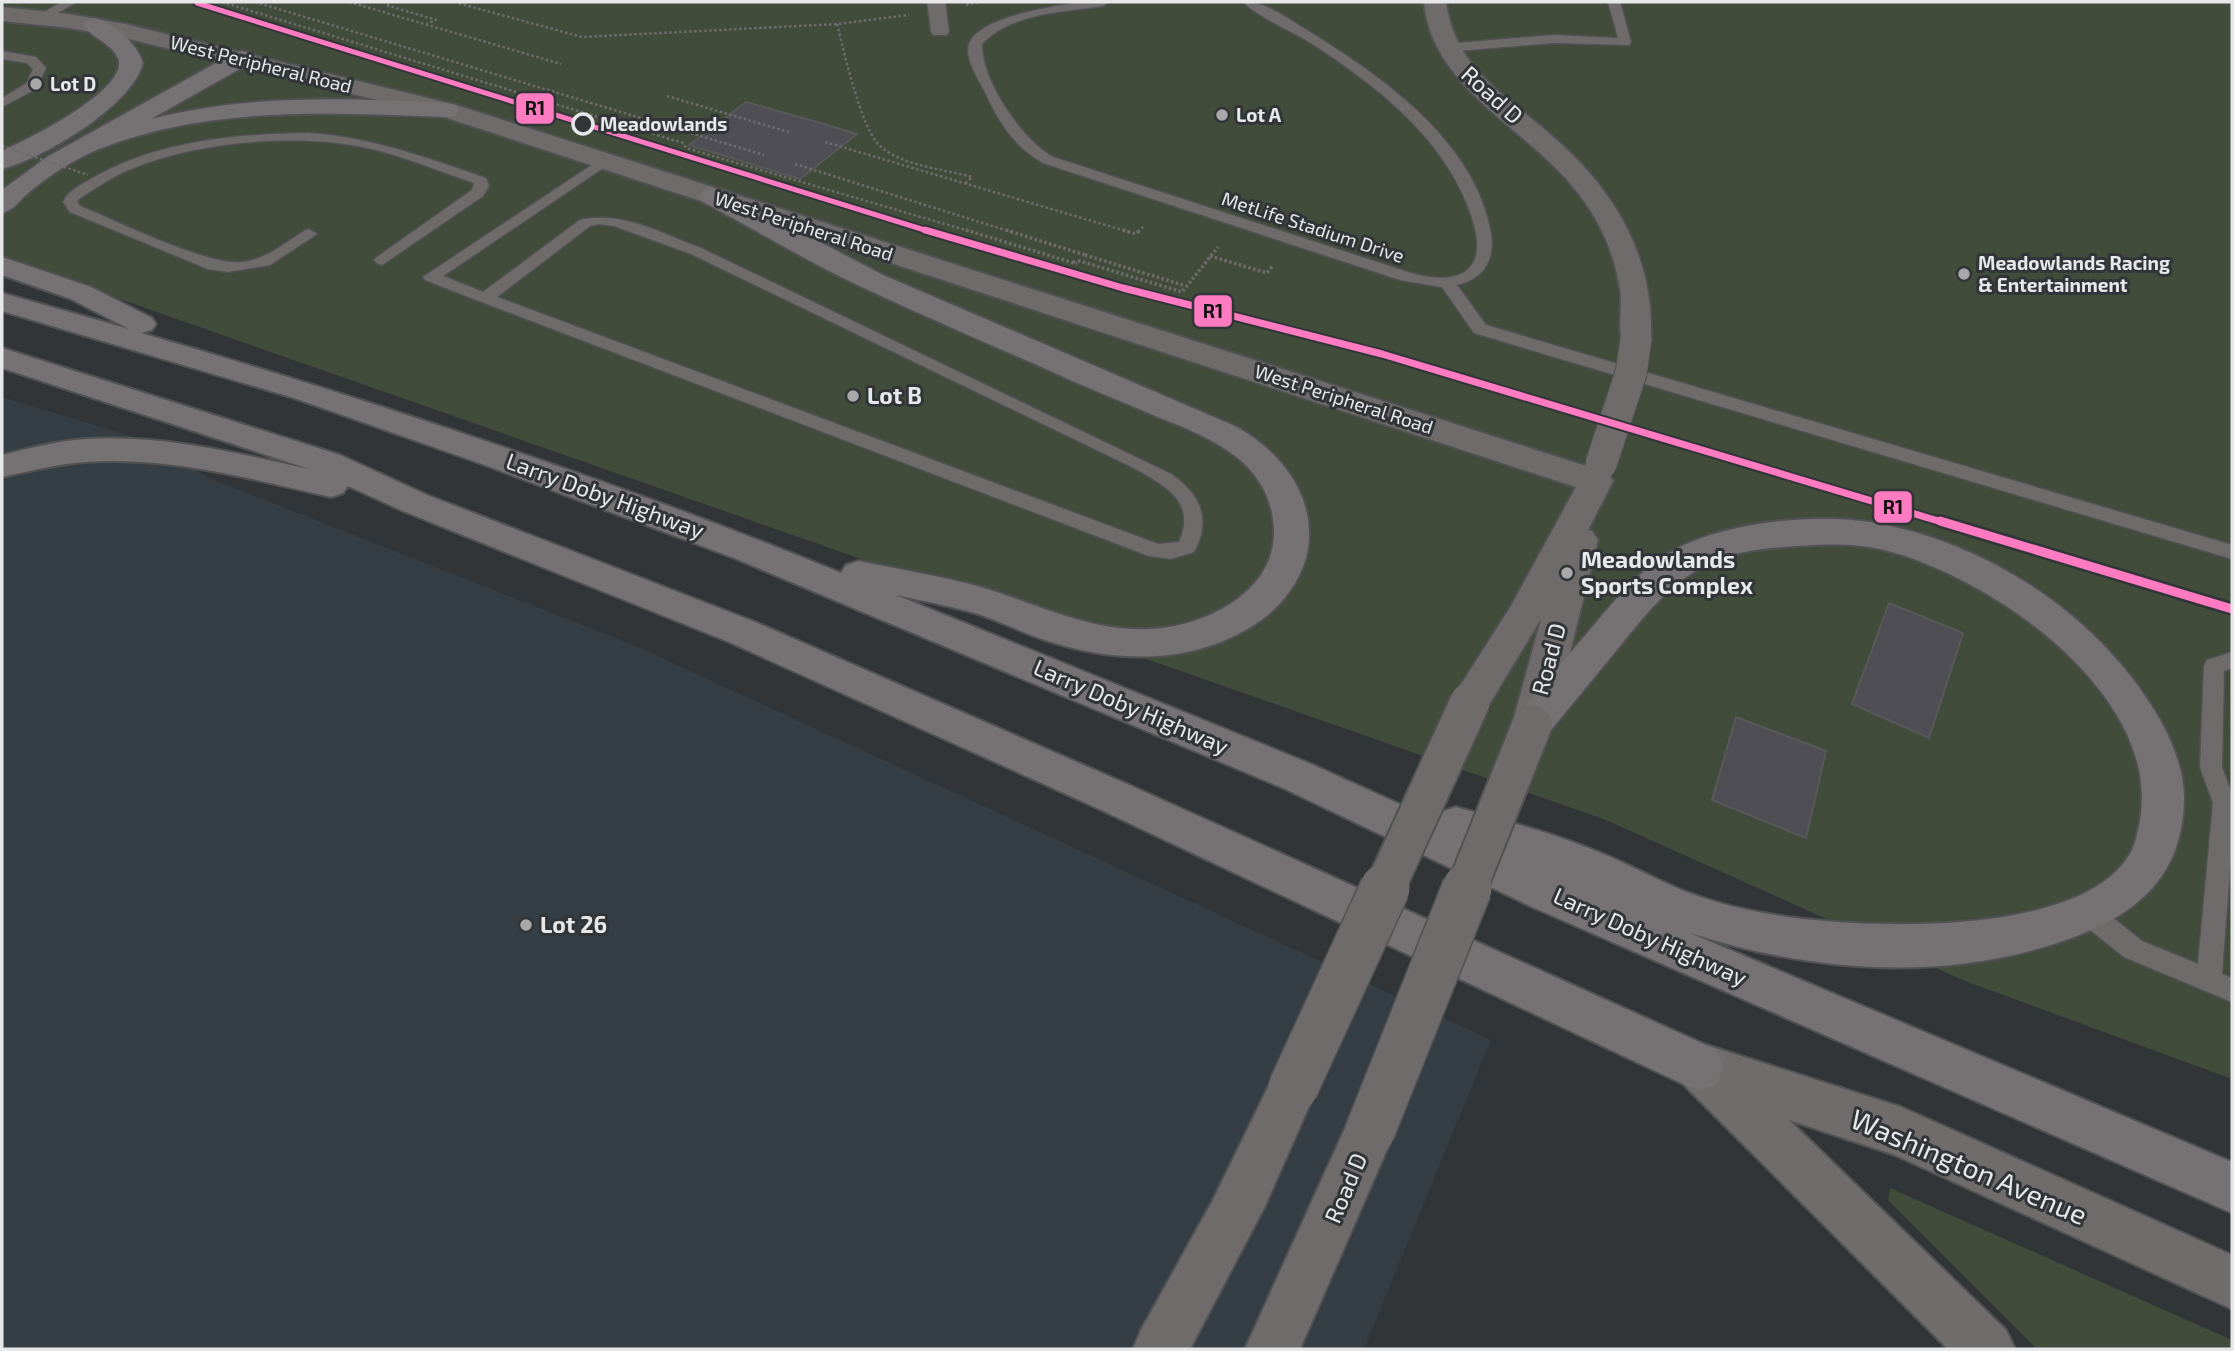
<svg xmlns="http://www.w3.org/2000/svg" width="2234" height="1351" viewBox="0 0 2234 1351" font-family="'Exo 2',sans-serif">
<rect width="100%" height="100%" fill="#323537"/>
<!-- built -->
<path fill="#353e45" d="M 2,397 L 131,436 L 214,480 L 636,646 L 1491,1040 L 1364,1349 L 2,1349 Z"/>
<!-- green -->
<path fill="#414c3b" d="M 2,2 L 2232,2 L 2232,1079 L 1965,981 L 1606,820 L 91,289 L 2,268 Z
M 1890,1188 L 2232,1340 L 2232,1349 L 2037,1349 L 1888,1200 Z"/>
<!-- building -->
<path fill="#4f4e55" stroke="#58595a" stroke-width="2" d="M 746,102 L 810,120 L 857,134 L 800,179 L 689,145 Z
M 1889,603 L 1963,633 L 1929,738 L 1852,704 Z
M 1736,717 L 1826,751 L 1806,838 L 1712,800 Z"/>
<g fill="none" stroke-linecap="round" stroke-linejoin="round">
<!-- service casing -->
<g stroke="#505253" stroke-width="3">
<path id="service" d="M 62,2 L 77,2 L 45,20 L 35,17 Z
M 1082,2 L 1109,2 L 1103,6 C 1064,12 1010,13 982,44 C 981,80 1022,140 1053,157 L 1411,273 C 1429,278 1458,283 1471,266 C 1482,252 1476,230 1471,215 C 1445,138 1377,86 1311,43 C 1290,30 1261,19 1243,2 C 1266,1 1286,18 1305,29 C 1380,75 1476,141 1491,234 C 1495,261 1483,279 1457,285 L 1486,325 L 2232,545 L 2232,559 L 1474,333 L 1442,287 L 1400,280 L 1043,163 C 1015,147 999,123 986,94 C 980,81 964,59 969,44 C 979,16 1056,6 1082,2 Z
M 1608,2 L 1620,2 L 1631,42 L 1629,45 L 1553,43 L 1445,52 L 1439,48 L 1445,44 L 1553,35 L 1618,38 Z
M 2,51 L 36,57 L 46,68 L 36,89 L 2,107 L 2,98 L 27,83 L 33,69 L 27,63 L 2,59 Z
M 309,133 C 371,137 427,158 486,178 L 489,186 L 483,196 L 382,265 L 377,263 L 374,260 L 377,257 L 472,190 L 474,183 C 438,171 401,155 363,147 C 293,133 196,142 131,169 C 113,176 96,188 80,198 L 77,202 L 80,206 C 117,221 207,266 242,262 C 265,260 285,243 304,231 L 309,229 L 317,234 L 270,265 L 228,272 L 208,269 L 70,212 L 63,202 C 69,190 79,186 91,179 C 156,141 235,134 309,133 Z
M 604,157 L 611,161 L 609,164 L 443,276 L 483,292 L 580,220 C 621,210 663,234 701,248 L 1171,474 C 1200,494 1212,519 1194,552 L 1171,559 L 1149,556 L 479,301 L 425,280 L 423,277 ZM 599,224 L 614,226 L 691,254 L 1134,468 C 1165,486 1197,501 1179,542 L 1158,544 L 497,297 L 590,226 Z
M 2232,652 L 2232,668 L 2224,671 L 2222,767 L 2232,795 L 2232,843 L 2222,974 L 2232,978 L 2232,1002 L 2124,957 L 2079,921 L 2076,913 L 2079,905 L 2088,902 L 2097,905 L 2142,941 L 2198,964 L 2213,803 L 2200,767 L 2204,666 L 2207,660 Z"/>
</g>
<!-- pedestrian casing -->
<g stroke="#505253" stroke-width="3">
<path id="pedestrian" d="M 927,2 L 945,2 L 949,31 L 947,35 L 933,35 L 931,31 Z"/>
</g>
<!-- minor casing -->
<g stroke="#505253" stroke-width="4">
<path id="minor" d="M 1424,2 L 1446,2 C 1455,69 1505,94 1552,136 C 1615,190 1654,256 1651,340 L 1647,347 L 1636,349 L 1625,347 C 1616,333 1623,306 1620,289 C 1615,256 1601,223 1581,197 C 1533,130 1432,91 1424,2 Z"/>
</g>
<!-- tertiary casing -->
<g stroke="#505253" stroke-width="4">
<path id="tertiary" d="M 2,7 L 69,14 L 125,24 L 456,105 L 1608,473 L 1613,481 L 1588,530 L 1592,531 L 1598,540 L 1552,725 L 1546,736 L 1532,741 L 1518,736 L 1512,725 L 1541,619 L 1484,713 L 1470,718 L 1456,713 L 1450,702 L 1511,606 L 1576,487 L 438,115 L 125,38 L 69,28 L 2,21 Z
M 1293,1064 L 1310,1071 L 1317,1088 L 1265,1206 L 1190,1349 L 1133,1349 L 1141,1330 L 1212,1202 L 1276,1071 Z
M 1370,1106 L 1388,1113 L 1395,1131 L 1300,1349 L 1245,1349 L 1352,1113 Z"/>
</g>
<!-- primary casing -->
<g stroke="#505253" stroke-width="4">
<path id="primary" d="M 1700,1043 L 1901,1107 L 2232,1255 L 2232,1309 L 1895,1155 L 1789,1120 L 2006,1330 L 2015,1349 L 1948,1349 L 1683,1084 L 1676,1067 L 1683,1050 Z"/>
</g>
<!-- motorway casing -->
<g stroke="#505253" stroke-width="4">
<path id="motorway" d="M 94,18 C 114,23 137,43 143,63 C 133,105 43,159 2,169 L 2,151 C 25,141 131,89 118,58 C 111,43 92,38 83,25 L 86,20 Z
M 242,51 L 250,53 L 254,58 L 250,63 L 151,119 C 252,94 345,98 447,103 L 456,105 L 459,110 L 456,115 L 447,117 C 330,113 210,105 99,149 C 74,159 46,177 26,195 C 17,203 14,210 2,213 L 2,190 L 47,157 L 234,53 Z
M 712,188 L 721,190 L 883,275 L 1237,427 C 1277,450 1310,488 1309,536 C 1309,569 1287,602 1260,621 C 1194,666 1116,664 1042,639 C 1021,632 1000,621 978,614 C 951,606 923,601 896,595 L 1311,764 L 1437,821 L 1441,812 L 1456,807 C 1501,820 1547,831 1591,849 C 1623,861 1653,878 1684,891 C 1725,907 1772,916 1815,920 C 1893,928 2090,933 2132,850 C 2136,841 2138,830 2140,820 C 2162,694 1990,576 1884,550 C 1856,543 1826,544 1798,546 C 1769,548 1739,550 1713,562 C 1668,581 1641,621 1611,657 C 1589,684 1567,710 1546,736 L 1532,741 L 1518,736 L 1512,725 L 1527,703 C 1547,679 1568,656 1588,632 C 1618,597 1646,560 1691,542 C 1743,521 1820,513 1876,523 C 1989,544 2097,615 2156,713 C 2171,738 2185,771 2184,801 C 2182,875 2139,913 2074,937 C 1952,983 1813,973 1690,933 L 2232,1162 L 2232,1213 L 1530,906 L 1283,788 L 734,558 L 482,464 L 294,398 L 2,311 L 2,293 L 129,329 L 71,299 L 2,275 L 2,257 L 91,287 L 152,318 L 156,324 L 152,330 L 141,333 C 378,402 613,480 841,573 L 846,565 L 859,561 C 901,570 943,576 984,588 C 1040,605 1091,632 1151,629 C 1210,626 1284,587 1273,519 C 1269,491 1254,469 1231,453 C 1209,437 1183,427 1158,417 C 1121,401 1083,386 1046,369 C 976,338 904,308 835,274 C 790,251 747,225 703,202 L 699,196 L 703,190 Z
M 2,348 L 340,455 L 427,495 L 755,622 L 1127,784 L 1717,1050 L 1724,1067 L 1717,1084 L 1700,1091 L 1683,1084 L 1097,808 L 729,642 L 403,511 L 348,486 L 343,493 L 331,497 C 251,479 169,456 86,462 C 57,464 30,471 2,477 L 2,455 C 30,448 57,441 86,439 C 161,434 236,453 309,469 L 2,368 Z"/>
</g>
<!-- path-far1 -->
<path stroke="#6e6c6d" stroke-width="2.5" stroke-dasharray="2.5 2.5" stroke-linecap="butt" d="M 222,2 L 683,143 L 686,148 L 972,232
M 255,2 L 764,155
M 349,2 L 561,64
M 389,2 L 386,5 L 436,20 L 427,24
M 454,2 L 582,37 L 837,24 L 909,15
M 966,5 L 979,2
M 837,24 C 844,51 861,129 880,146 C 902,166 944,169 972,177 L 965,184
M 667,96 L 792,133
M 825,142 L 1129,232
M 795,164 L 1011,232
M 1138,232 L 1143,227"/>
<!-- path -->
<path stroke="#6e6c6d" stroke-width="3.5" stroke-dasharray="2.5 2.5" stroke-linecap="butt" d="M 966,230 L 1077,264
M 1006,230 L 1085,255
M 1123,230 L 1136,234 L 1140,230
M 1085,255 L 1186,286
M 1210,256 L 1267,273 L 1273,265
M 1073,262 L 1080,261 L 1182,292 L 1218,247"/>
<!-- service -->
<use href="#service" fill="#6f6b6b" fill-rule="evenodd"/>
<!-- pedestrian -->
<use href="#pedestrian" fill="#6f6b6b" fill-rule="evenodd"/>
<!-- minor -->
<use href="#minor" fill="#6f6b6b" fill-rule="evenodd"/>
<!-- tertiary -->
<use href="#tertiary" fill="#6f6b6b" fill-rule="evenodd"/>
<!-- primary -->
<use href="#primary" fill="#6f6c6b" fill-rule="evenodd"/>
<!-- motorway -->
<use href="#motorway" fill="#767172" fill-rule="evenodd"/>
<!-- rail-far2 casing -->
<g stroke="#6b6b6b" stroke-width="5">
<path id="rail-far2" d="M 197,3 L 931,232"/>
</g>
<!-- rail-far1 casing -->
<g stroke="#6b6b6b" stroke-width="6">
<path id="rail-far1" d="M 925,230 L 1123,288 L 1382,354 L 1945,523"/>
</g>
<!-- rail casing -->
<g stroke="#6b6b6b" stroke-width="8">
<path id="rail" d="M 1940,521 L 2232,609"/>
</g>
<!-- rail-far2 -->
<use href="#rail-far2" stroke="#313538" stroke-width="3.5" stroke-dasharray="10" stroke-linecap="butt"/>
<!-- rail-far1 -->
<use href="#rail-far1" stroke="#313538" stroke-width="4.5" stroke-dasharray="12" stroke-linecap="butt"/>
<!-- rail -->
<use href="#rail" stroke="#313538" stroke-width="5" stroke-dasharray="16" stroke-linecap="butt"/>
<!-- minor-bridge casing -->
<g stroke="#505253" stroke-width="33" stroke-linecap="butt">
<path id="minor-bridge" d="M 1601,464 L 1631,373 L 1636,340"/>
</g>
<!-- tertiary-bridge-far1 casing -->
<g stroke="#505253" stroke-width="43" stroke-linecap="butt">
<path id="tertiary-bridge-far1" d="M 1384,890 L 1470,702
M 1466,890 L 1532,725"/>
</g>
<!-- tertiary-bridge casing -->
<g stroke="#505253" stroke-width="52" stroke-linecap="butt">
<path id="tertiary-bridge" d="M 1293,1088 L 1385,888
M 1370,1131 L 1467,888"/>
</g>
<!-- path-bridge -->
<path stroke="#6e6c6d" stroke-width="2.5" stroke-dasharray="2.5 2.5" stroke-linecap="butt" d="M 2,146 L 88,175"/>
<!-- minor-bridge -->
<use href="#minor-bridge" stroke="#6f6b6b" stroke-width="31"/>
<!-- tertiary-bridge-far1 -->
<use href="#tertiary-bridge-far1" stroke="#6f6b6b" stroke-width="39"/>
<!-- tertiary-bridge -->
<use href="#tertiary-bridge" stroke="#6f6b6b" stroke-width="49"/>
<!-- rail-1-far2 casing -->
<g stroke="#313538" stroke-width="9">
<path id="rail-1-far2" d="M 197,3 L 931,232"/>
</g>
<!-- rail-1-far1 casing -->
<g stroke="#313538" stroke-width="11">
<path id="rail-1-far1" d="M 925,230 L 1123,288 L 1382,354 L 1945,523"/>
</g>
<!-- rail-1 casing -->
<g stroke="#313538" stroke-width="14">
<path id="rail-1" d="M 1940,521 L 2232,609"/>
</g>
<!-- rail-1-far2 -->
<use href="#rail-1-far2" stroke="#fe7ac1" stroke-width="5"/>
<!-- rail-1-far1 -->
<use href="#rail-1-far1" stroke="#fe7ac1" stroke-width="7"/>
<!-- rail-1 -->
<use href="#rail-1" stroke="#fe7ac1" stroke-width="9"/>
</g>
<!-- markers -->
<g fill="#a7a9ab" stroke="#313538" stroke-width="2.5">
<circle cx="36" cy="84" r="7"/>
<circle cx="1222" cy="115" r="7"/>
<circle cx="1964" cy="274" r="7"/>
<circle cx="853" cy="396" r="7"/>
<circle cx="1567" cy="573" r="7"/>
<circle cx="526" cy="925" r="7"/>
</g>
<circle fill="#313538" stroke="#e6e8ea" stroke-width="3.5" cx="583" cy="124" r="10"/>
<g text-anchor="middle" stroke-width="6" stroke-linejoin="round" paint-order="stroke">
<!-- far-street labels -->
<g font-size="19" fill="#e6e8ea" stroke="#313538">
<text transform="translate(261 64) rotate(14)" y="7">West Peripheral Road</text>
<text transform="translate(804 226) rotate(18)" y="7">West Peripheral Road</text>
<text transform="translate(1313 227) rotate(18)" y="7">MetLife Stadium Drive</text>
<text transform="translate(1344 399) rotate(18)" y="7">West Peripheral Road</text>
</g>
<!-- far-poi labels -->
<g font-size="19" font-weight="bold" fill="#e6e8ea" stroke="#313538" text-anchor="start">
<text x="50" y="91">Lot D</text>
<text x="1236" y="122">Lot A</text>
<text x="1978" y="270">Meadowlands Racing<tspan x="1978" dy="22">&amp; Entertainment</tspan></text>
</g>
<!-- far-stop labels -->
<g font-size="19" font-weight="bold" fill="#e6e8ea" stroke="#313538" text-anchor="start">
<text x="600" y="131">Meadowlands</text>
</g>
<!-- street labels -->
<g font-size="23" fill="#e6e8ea" stroke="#313538">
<text transform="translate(1492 95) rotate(42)" y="8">Road D</text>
<text transform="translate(605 496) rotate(20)" y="8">Larry Doby Highway</text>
<text transform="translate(1549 659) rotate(-75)" y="8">Road D</text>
<text transform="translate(1131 707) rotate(23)" y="8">Larry Doby Highway</text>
<text transform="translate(1650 937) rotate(24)" y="8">Larry Doby Highway</text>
<text transform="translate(1346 1188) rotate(-67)" y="8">Road D</text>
</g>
<!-- poi labels -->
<g font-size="23" font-weight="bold" fill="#e6e8ea" stroke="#313538" text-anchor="start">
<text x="867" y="404">Lot B</text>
<text x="1581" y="568">Meadowlands<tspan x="1581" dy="26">Sports Complex</tspan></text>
<text x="540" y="933">Lot 26</text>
</g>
<!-- near-street labels -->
<g font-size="28" fill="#e6e8ea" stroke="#313538">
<text transform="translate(1969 1167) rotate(23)" y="10">Washington Avenue</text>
</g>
</g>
<g stroke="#313538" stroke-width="2.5">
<rect x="515" y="92" width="40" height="33" rx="7" fill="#fe7ac1"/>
<rect x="1193" y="294" width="40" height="34" rx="7" fill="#fe7ac1"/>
<rect x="1873" y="490" width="40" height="34" rx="7" fill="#fe7ac1"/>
</g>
<g font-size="19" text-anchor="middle" font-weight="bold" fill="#111">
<text x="535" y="115">R1</text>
<text x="1213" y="318">R1</text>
<text x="1893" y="514">R1</text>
</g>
<!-- border -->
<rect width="2234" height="1351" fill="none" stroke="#e6e8ea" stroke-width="7"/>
</svg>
